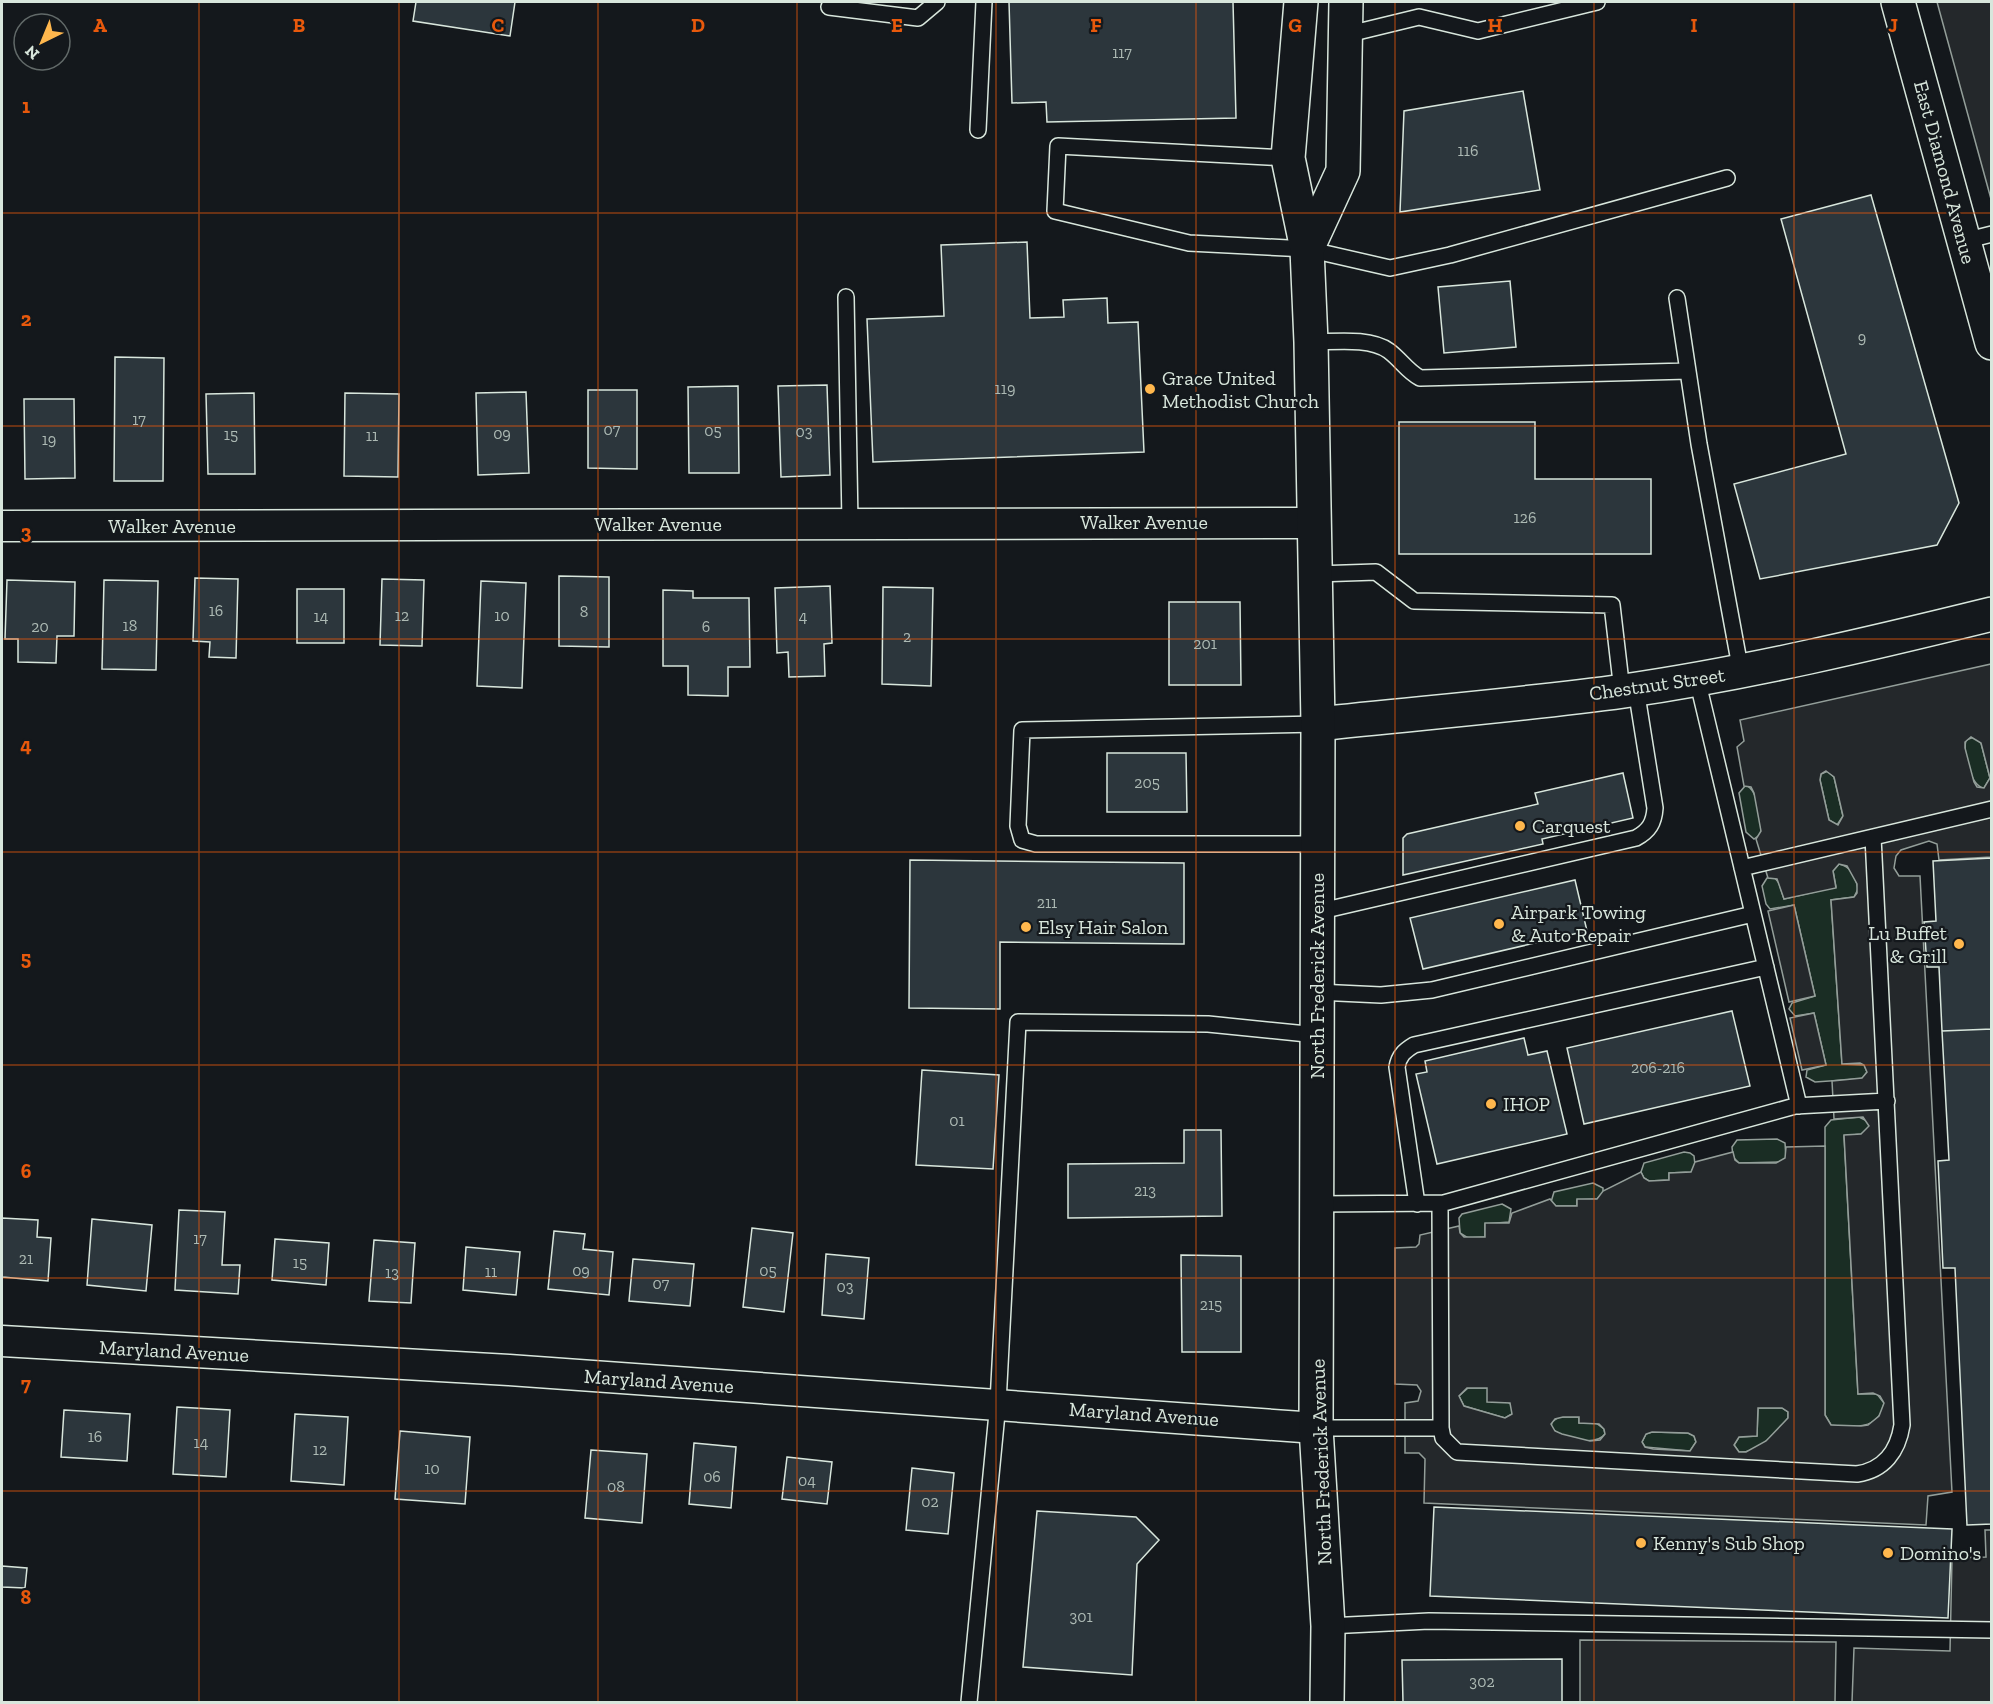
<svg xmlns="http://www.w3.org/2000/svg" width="1993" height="1704" viewBox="0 0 1993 1704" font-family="'Zilla Slab',serif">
<rect width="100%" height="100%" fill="#14181c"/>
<!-- green -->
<path fill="#1a2d24" stroke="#939e99" stroke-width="1.5" d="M 1974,737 L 1981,743 L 1990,778 L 1984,788 C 1970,786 1963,752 1966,740 Z
M 1828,771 L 1834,777 L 1843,816 L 1837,825 L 1829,820 L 1820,780 L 1821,774 Z
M 1746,785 C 1759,791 1761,821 1761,834 L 1754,839 L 1746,832 L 1739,793 Z
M 1839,864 C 1851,866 1856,878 1858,889 L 1854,897 L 1831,900 L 1842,1064 L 1864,1065 L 1867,1072 L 1863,1078 L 1858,1079 L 1815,1082 L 1806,1077 L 1807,1070 L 1826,1065 L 1814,1013 L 1795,1016 L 1789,1009 L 1792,1003 L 1815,996 L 1794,905 L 1770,909 L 1766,904 L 1762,886 L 1767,878 L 1774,877 L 1779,883 L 1784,899 L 1836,887 L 1833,871 Z
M 1859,1117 L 1869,1122 L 1869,1130 L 1861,1134 L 1844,1136 L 1858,1394 L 1877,1394 L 1884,1403 C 1880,1430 1852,1428 1831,1425 L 1825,1415 L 1825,1127 L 1831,1120 Z
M 1777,1139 L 1785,1143 L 1786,1158 L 1781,1162 L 1739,1163 L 1733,1157 L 1732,1147 L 1737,1140 Z
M 1684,1152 L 1690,1153 L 1694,1156 L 1695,1165 L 1691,1172 L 1669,1173 L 1669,1180 L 1649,1181 L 1644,1178 L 1641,1172 L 1644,1163 Z
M 1593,1183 L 1603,1188 L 1603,1193 L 1597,1199 L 1577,1200 L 1577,1206 L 1556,1206 L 1551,1202 L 1554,1192 Z
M 1502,1204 L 1511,1209 L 1509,1222 L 1485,1224 L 1485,1237 L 1468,1238 L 1460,1233 L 1459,1218 L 1462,1214 Z
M 1468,1388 L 1487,1388 L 1512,1405 L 1512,1414 L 1505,1418 L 1464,1406 L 1459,1396 Z
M 1758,1408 L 1782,1408 L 1788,1412 L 1788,1418 C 1777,1432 1758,1454 1739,1452 L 1734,1445 L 1739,1437 L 1757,1436 Z
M 1559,1417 L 1579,1417 L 1579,1423 L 1596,1423 L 1604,1429 L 1605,1434 C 1595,1447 1560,1439 1551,1427 L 1552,1422 Z
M 1652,1432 L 1688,1433 L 1694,1436 L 1696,1442 L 1690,1451 L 1645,1447 L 1642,1442 L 1646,1434 Z"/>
<!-- parking -->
<path fill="#24282b" stroke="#939e99" stroke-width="1.5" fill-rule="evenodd" d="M 1937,2 L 1991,2 L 1991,199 Z
M 1991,664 L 1991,857 L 1939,860 L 1937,844 L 1929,841 L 1901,850 L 1896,856 L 1894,868 L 1899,876 L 1920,876 L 1952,1492 L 1928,1496 L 1926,1525 L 1424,1503 L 1425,1459 L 1419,1453 L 1405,1453 L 1405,1403 L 1418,1401 L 1421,1391 L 1417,1385 L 1395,1384 L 1395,1248 L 1416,1247 L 1419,1244 L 1420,1235 L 1459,1226 L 1460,1233 L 1464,1237 L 1485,1237 L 1485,1223 L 1509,1223 L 1512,1213 L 1550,1199 L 1556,1206 L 1577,1206 L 1577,1199 L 1597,1199 L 1603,1191 L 1641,1172 L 1644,1178 L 1649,1181 L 1669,1180 L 1669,1173 L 1691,1172 L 1695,1162 L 1733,1152 L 1735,1160 L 1739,1163 L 1776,1163 L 1785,1158 L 1786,1147 L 1825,1146 L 1825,1415 L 1831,1425 L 1861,1426 L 1868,1425 L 1879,1416 L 1884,1403 L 1880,1396 L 1873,1393 L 1858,1394 L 1844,1135 L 1861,1134 L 1869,1126 L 1863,1117 L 1834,1119 L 1832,1081 L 1862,1078 L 1867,1072 L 1864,1065 L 1860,1063 L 1842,1064 L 1831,900 L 1854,897 L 1857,893 L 1857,884 L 1847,866 L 1839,864 L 1833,871 L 1836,888 L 1784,899 L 1777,879 L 1768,878 L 1756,839 L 1761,831 L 1754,793 L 1751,787 L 1744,786 L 1737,747 L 1744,741 L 1740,720 ZM 1971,737 L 1981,743 L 1990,778 L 1984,788 L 1977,787 L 1974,782 L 1965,748 L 1965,742 ZM 1826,771 L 1834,777 L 1843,816 L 1838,825 L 1829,820 L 1820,780 L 1821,774 ZM 1467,1388 L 1487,1388 L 1487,1402 L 1510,1403 L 1512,1414 L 1505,1418 L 1464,1406 L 1459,1396 ZM 1758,1408 L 1782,1408 L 1788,1412 L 1788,1418 L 1766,1441 L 1746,1452 L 1739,1452 L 1734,1445 L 1739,1437 L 1757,1436 ZM 1563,1417 L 1579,1417 L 1579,1423 L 1599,1424 L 1604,1429 L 1605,1434 L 1600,1440 L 1590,1441 L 1562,1434 L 1555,1431 L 1551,1424 L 1555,1419 ZM 1652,1432 L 1688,1433 L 1694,1436 L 1696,1442 L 1690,1451 L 1653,1449 L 1645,1447 L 1642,1442 L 1646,1434 Z
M 1794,905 L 1815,996 L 1789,1002 L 1768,911 Z
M 1814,1013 L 1826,1065 L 1802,1070 L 1790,1018 Z
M 1985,1530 L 1991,1530 L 1991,1702 L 1852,1702 L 1854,1648 L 1950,1651 L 1952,1558 L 1986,1557 Z
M 1580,1640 L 1836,1642 L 1835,1702 L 1580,1702 Z"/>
<!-- building -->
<path fill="#2c363c" stroke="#d8e6dc" stroke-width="1.5" d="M 416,2 L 515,2 L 510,36 L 413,21 Z
M 1009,2 L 1233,2 L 1236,118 L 1047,122 L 1046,102 L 1012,103 Z
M 1523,91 L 1540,190 L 1400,212 L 1404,111 Z
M 1871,195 L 1959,503 L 1937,545 L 1760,579 L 1734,484 L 1846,454 L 1781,219 Z
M 1027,242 L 1030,318 L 1064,317 L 1063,300 L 1107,298 L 1108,323 L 1138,322 L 1144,452 L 873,462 L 867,319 L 944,316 L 941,245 Z
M 1510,281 L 1516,347 L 1444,353 L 1438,287 Z
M 115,357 L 164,358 L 163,481 L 114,481 Z
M 827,385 L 830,475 L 781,477 L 778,386 Z
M 738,386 L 739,473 L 689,473 L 688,387 Z
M 588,390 L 637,390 L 637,469 L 588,468 Z
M 526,392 L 529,473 L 478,475 L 476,393 Z
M 254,393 L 255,474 L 208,474 L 206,394 Z
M 345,393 L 399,394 L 398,477 L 344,476 Z
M 24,399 L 74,399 L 75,478 L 25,479 Z
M 1399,422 L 1535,422 L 1535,479 L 1651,479 L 1651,554 L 1399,554 Z
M 559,576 L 609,577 L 609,647 L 559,646 Z
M 195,578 L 238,579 L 236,658 L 209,657 L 210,642 L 193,641 Z
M 382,579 L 424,580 L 422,646 L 380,645 Z
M 7,580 L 75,582 L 74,636 L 57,636 L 56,663 L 18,662 L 18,639 L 5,639 Z
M 104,580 L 158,581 L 156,670 L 102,669 Z
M 481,581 L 526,583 L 522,688 L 477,686 Z
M 830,586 L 832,643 L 824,644 L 825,676 L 789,677 L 788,652 L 777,653 L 775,588 Z
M 883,587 L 933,588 L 931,686 L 882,684 Z
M 297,589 L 344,589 L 344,643 L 297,643 Z
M 663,590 L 693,591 L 693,598 L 749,598 L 750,667 L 728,667 L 728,696 L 688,695 L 688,666 L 663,666 Z
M 1169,602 L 1240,602 L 1241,685 L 1169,685 Z
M 1107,753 L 1186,753 L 1187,812 L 1107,812 Z
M 1623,773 L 1633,818 L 1542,839 L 1543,844 L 1403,875 L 1403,838 L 1407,834 L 1538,804 L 1535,793 Z
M 1992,858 L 1992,1029 L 1942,1031 L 1939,967 L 1927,967 L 1924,922 L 1936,921 L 1933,861 Z
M 910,860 L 1184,863 L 1184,944 L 1000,942 L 1000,1009 L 909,1008 Z
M 1575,880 L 1587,931 L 1423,969 L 1410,918 Z
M 1732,1011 L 1750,1086 L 1584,1124 L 1567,1048 Z
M 1992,1029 L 1992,1524 L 1967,1525 L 1955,1268 L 1943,1268 L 1938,1161 L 1949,1160 L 1942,1031 Z
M 1524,1038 L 1528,1055 L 1547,1051 L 1567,1134 L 1437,1164 L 1416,1074 L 1427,1072 L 1425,1061 Z
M 922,1070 L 999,1075 L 993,1169 L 916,1165 Z
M 1184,1130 L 1221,1130 L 1222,1216 L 1068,1218 L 1068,1164 L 1184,1163 Z
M 179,1210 L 225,1212 L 222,1265 L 240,1265 L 238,1294 L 175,1290 Z
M 2,1218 L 38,1220 L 37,1237 L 51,1238 L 48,1281 L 2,1277 Z
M 92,1219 L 152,1225 L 146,1291 L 87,1285 Z
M 752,1228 L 793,1233 L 784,1312 L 743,1307 Z
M 554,1231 L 585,1234 L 583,1249 L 613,1252 L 609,1295 L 548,1289 Z
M 275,1239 L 329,1243 L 326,1285 L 272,1280 Z
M 374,1240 L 415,1243 L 411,1303 L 369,1301 Z
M 466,1247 L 520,1252 L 516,1295 L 463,1290 Z
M 826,1254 L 869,1258 L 864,1319 L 822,1315 Z
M 1181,1255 L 1241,1256 L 1241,1352 L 1182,1352 Z
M 633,1259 L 694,1264 L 690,1306 L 629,1301 Z
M 177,1407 L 230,1410 L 226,1477 L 173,1474 Z
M 64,1410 L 130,1414 L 127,1461 L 61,1457 Z
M 295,1414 L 348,1417 L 344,1485 L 291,1481 Z
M 400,1431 L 470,1437 L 465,1504 L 395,1499 Z
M 694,1443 L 736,1447 L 731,1508 L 689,1504 Z
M 591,1450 L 647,1454 L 642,1523 L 585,1518 Z
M 787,1457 L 832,1462 L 827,1504 L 782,1499 Z
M 912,1468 L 954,1473 L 948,1534 L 906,1530 Z
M 1434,1507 L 1952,1529 L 1948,1618 L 1430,1596 Z
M 1037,1511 L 1136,1517 L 1159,1540 L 1137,1564 L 1132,1675 L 1023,1667 Z
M 2,1566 L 27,1568 L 25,1588 L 2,1587 Z
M 1562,1659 L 1562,1702 L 1403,1702 L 1402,1660 Z"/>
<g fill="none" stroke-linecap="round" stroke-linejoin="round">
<!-- service casing -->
<g stroke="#d8e6dc" stroke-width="18">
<path id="service" d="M 829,7 L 918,18 L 937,2
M 1345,35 L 1419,17 L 1478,31 L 1597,2
M 978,130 L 984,2
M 1288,158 L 1058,146 L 1055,211 L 1189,243 L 1307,249 L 1390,268 L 1450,255 L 1727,178
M 1964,241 L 1992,234
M 846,297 L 850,523
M 1677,298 L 1699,444 L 1741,672
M 1311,342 C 1334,342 1370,337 1389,351 C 1401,360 1407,371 1420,378 L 1688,371
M 1316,574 L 1376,572 L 1414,601 L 1612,605 L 1622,691
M 1697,679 L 1799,1106
M 1318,844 L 1036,844 L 1022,840 L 1018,826 L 1022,730 L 1318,724
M 1742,868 L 1992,809
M 1317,912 L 1636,838 C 1649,831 1654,823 1655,808 L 1636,689
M 1317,992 L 1381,995 L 1432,990 L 1753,914
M 1317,1204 L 1444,1203 L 1795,1106 L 1887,1101
M 1417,1204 L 1397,1067 C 1399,1056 1404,1051 1414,1045 L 1766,967
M 1440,1204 L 1441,1428 L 1443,1438 L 1457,1452 L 1857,1474 C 1884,1470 1898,1451 1902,1425 L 1873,837
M 1316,1428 L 1441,1428
M 1328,1626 L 1429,1621 L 1992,1630
M 969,1702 L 998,1403 L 1018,1022 L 1208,1024 L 1317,1035"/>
</g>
<!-- minor casing -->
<g stroke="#d8e6dc" stroke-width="33">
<path id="minor" d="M 2,526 L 1315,523
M 2,1341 L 509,1370 L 1316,1428"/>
</g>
<!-- tertiary casing -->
<g stroke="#d8e6dc" stroke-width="36">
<path id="tertiary" d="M 1898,2 L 1992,343
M 1318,724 C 1419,713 1522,705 1624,691 C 1748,673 1870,644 1992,614"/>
</g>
<!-- primary casing -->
<g stroke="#d8e6dc" stroke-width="36">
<path id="primary" d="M 1301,2 L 1288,158 L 1307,249 L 1311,342 L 1318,724 L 1316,1428 L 1328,1626 L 1327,1702
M 1307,249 L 1343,171 L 1346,2"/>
</g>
<!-- service -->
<use href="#service" stroke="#14181c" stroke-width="15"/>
<!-- minor -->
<use href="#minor" stroke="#14181c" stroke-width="30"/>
<!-- tertiary -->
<use href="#tertiary" stroke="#14181c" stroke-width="33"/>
<!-- primary -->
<use href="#primary" stroke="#14181c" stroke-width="33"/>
</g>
<!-- grid -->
<path fill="none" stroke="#e8590c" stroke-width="1.5" stroke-opacity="0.55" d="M 199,2 L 199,1702M 399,2 L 399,1702M 598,2 L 598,1702M 797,2 L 797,1702M 996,2 L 996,1702M 1196,2 L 1196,1702M 1395,2 L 1395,1702M 1594,2 L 1594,1702M 1794,2 L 1794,1702M 2,213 L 1992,213M 2,426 L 1992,426M 2,639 L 1992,639M 2,852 L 1992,852M 2,1065 L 1992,1065M 2,1278 L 1992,1278M 2,1491 L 1992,1491"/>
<!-- markers -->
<g fill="#ffb74d" stroke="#14181c" stroke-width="2">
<circle cx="1150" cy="389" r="6"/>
<circle cx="1520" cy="826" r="6"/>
<circle cx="1499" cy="924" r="6"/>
<circle cx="1026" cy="927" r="6"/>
<circle cx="1959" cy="944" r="6"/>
<circle cx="1491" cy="1104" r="6"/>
<circle cx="1641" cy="1543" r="6"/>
<circle cx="1888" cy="1553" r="6"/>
</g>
<g text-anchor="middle" stroke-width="4.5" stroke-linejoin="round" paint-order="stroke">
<!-- number labels -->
<g font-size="16" fill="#adbab4">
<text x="1122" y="58">117</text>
<text x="1468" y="156">116</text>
<text x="1862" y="343">9</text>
<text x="1005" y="394">119</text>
<text x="139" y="425">17</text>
<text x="612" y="435">07</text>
<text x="713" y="436">05</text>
<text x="804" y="437">03</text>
<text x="502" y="439">09</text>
<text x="231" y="440">15</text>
<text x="372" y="441">11</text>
<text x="49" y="445">19</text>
<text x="1525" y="523">126</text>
<text x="216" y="616">16</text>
<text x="584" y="617">8</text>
<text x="402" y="621">12</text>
<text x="502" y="621">10</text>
<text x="321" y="622">14</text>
<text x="803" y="622">4</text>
<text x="130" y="631">18</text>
<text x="40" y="632">20</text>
<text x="706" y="632">6</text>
<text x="907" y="642">2</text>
<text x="1205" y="649">201</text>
<text x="1147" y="788">205</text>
<text x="1047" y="908">211</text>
<text x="1658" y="1073">206-216</text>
<text x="957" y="1126">01</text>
<text x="1145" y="1196">213</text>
<text x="200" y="1244">17</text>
<text x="26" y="1264">21</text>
<text x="300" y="1268">15</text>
<text x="581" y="1276">09</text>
<text x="768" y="1276">05</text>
<text x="491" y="1277">11</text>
<text x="392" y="1278">13</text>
<text x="661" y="1289">07</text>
<text x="845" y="1292">03</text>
<text x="1211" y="1310">215</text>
<text x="95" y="1442">16</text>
<text x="201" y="1448">14</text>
<text x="320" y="1455">12</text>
<text x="432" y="1474">10</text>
<text x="712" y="1482">06</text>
<text x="807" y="1486">04</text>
<text x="616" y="1492">08</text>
<text x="930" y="1507">02</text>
<text x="1081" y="1622">301</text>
<text x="1482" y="1687">302</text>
</g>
<!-- street labels -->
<g font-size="20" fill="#d8e6dc" stroke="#14181c">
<text transform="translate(1945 172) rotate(75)" y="7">East Diamond Avenue</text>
<text x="1144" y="529">Walker Avenue</text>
<text x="658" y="531">Walker Avenue</text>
<text x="172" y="533">Walker Avenue</text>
<text transform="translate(1657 684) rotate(-8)" y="7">Chestnut Street</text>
<text transform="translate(1317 976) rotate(-90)" y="7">North Frederick Avenue</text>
<text transform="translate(174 1351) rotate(3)" y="7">Maryland Avenue</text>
<text transform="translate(659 1381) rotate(4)" y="7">Maryland Avenue</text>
<text transform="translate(1144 1414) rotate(4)" y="7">Maryland Avenue</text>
<text transform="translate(1321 1462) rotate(-92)" y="7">North Frederick Avenue</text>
</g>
<!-- poi labels -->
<g font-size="20" fill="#d8e6dc" stroke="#14181c" text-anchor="start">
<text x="1162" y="385">Grace United<tspan x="1162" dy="23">Methodist Church</tspan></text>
<text x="1532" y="833">Carquest</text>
<text x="1511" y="919">Airpark Towing<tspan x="1511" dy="23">&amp; Auto Repair</tspan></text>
<text x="1038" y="934">Elsy Hair Salon</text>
<text x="1947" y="940" text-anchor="end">Lu Buffet<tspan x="1947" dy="23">&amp; Grill</tspan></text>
<text x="1503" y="1111">IHOP</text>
<text x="1653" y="1550">Kenny's Sub Shop</text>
<text x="1900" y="1560">Domino's</text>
</g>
</g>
<g font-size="20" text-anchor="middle" font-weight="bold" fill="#e8590c" stroke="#14181c" stroke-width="4.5" stroke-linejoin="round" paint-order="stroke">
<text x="100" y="32">A</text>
<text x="299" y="32">B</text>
<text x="498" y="32">C</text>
<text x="698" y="32">D</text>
<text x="897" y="32">E</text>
<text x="1096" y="32">F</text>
<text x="1295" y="32">G</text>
<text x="1495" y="32">H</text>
<text x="1694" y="32">I</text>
<text x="1893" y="32">J</text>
<text x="26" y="113">1</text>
<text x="26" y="326">2</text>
<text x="26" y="539">3</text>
<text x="26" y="752">4</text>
<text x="26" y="965">5</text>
<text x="26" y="1178">6</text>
<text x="26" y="1391">7</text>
<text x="26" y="1604">8</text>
</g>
<!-- border -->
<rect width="1993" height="1704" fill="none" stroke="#d8e6dc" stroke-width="6"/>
<!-- north arrow -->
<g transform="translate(42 42) rotate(223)"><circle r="28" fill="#14181c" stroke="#626a69" stroke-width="1.5"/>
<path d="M0-4.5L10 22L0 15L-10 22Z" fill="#ffb74d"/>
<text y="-9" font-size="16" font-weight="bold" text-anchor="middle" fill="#d8e6dc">N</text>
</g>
</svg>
